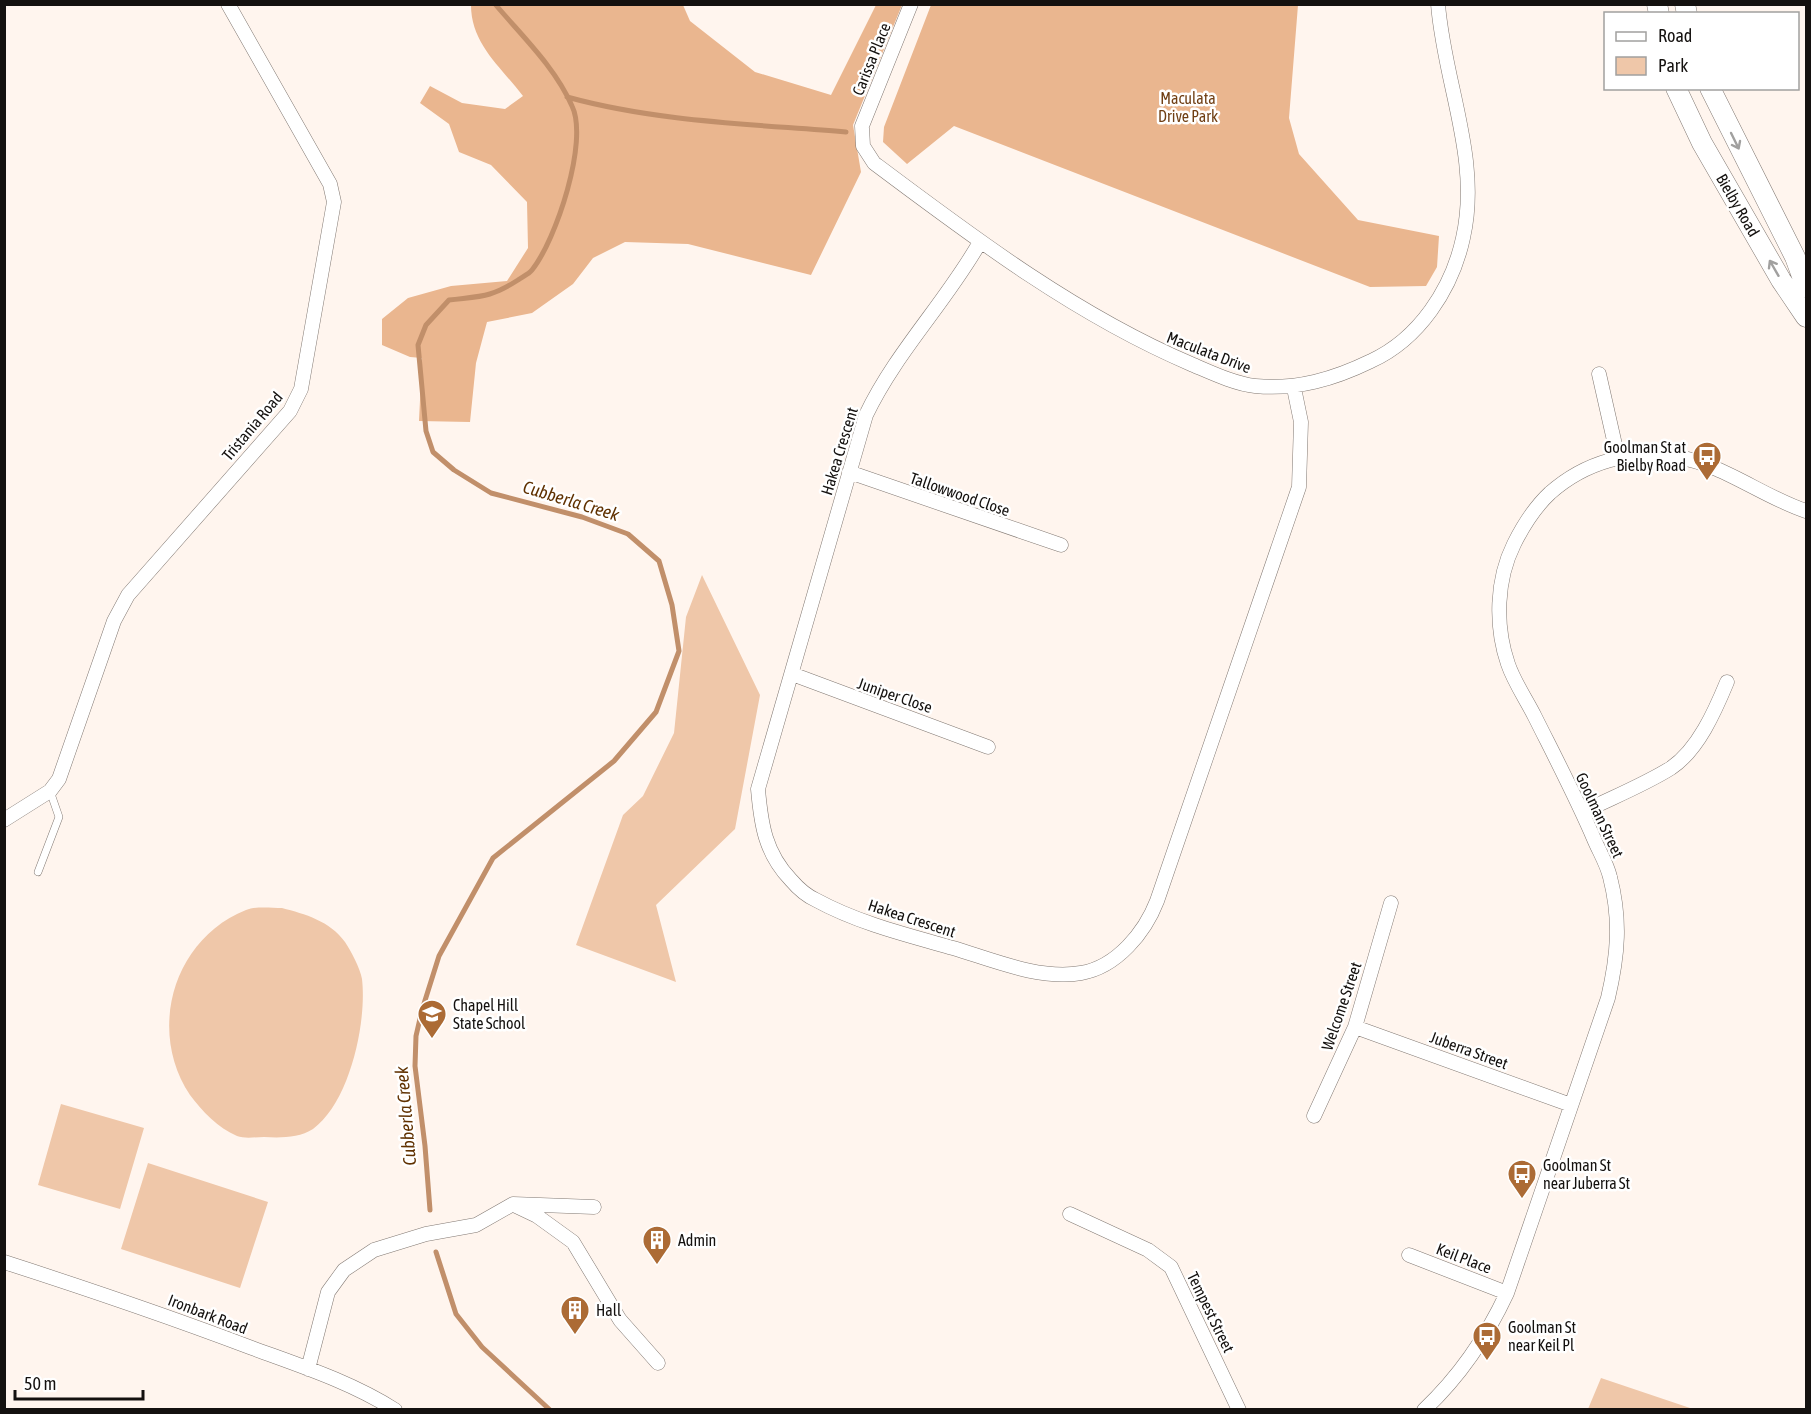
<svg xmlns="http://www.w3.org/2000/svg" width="1811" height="1414" viewBox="0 0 1811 1414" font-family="'Asap Condensed',sans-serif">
<rect width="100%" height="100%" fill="#fff5ee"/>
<!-- green -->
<path fill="#efc7a9" d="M 702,575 L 760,695 L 735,829 L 656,905 L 676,982 L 576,945 L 623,815 L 643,796 L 674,733 L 686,617 Z
M 282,908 C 305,914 330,921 345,942 C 351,951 360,968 362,979 C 367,1022 350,1102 313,1129 C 299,1138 280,1138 264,1137 C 256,1137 245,1139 237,1136 C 218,1128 202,1111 190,1095 C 147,1031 173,939 246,910 C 256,906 271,908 282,908 Z
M 61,1104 L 144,1128 L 120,1209 L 38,1185 Z
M 148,1163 L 268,1202 L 240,1288 L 121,1249 Z
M 1601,1378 L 1693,1409 L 1694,1409 L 1588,1409 Z"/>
<!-- forest -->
<path fill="#eab68f" d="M 471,5 L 683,5 L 690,21 L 755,72 L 831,95 L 876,5 L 902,5 L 853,125 L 861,172 L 811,275 L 688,244 L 625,242 L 593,258 L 573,284 L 532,313 L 487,322 L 476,363 L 470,422 L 419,421 L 422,358 L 410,357 L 382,345 L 382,319 L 408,298 L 451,286 L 507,281 L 528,248 L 527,202 L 491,165 L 459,152 L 449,124 L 420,103 L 430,86 L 462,103 L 505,109 L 523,96 C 501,67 471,44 471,5 Z
M 931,5 L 1298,5 L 1289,118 L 1299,154 L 1358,220 L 1439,236 L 1437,267 L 1426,286 L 1370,287 L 954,126 L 907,164 L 883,142 L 884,127 Z"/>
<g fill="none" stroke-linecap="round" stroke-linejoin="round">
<!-- stream -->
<path stroke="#c18f6a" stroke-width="5" d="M 567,97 C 658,122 752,124 846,132
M 430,1210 L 425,1146 L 415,1066 L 416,1036 L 422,1010 L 439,956 L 493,858 L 614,761 L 656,712 L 679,651 L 672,605 L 659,561 L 628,534 L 582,517 L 491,493 L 454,470 L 433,452 L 426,431 L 418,345 L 426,325 L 449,300 C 481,296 490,298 518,280 C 522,277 529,274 532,270 C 556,240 589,141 572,106 C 555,67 522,36 495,4
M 436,1252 L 456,1314 L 482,1347 L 550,1410"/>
<!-- lane casing -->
<g stroke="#827973" stroke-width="8">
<path id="lane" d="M 38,872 L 59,817 L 50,791"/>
</g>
<!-- street casing -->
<g stroke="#827973" stroke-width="15">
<path id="street" d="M 911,4 L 862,126 L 863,146 L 874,163 C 974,238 1076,315 1191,364 C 1210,372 1235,384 1255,386 C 1297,390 1334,379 1371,361 C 1419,339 1452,289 1463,238 C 1481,159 1444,83 1438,4
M 980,242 C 946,302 896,352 866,415 L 758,789 C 761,824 765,853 791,880 C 797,887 807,896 816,900 C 858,923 907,935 953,948 C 993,960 1039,980 1081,973 C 1117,967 1145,932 1157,901 L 1299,487 L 1301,422 L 1294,388
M 1599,374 L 1618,458
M 849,472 L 1061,545
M 792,674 L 988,747
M 1583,812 C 1611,798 1644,785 1671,768 C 1698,750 1715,711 1727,682
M 4,820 L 50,791 L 59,779 L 114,621 L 128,595 L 290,411 L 301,389 L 334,202 L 330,184 L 228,4
M 1355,1027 L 1571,1105
M 1314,1116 L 1355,1027 L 1391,903
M 516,1206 L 537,1216 L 573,1242 L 620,1320 L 658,1363
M 1070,1214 L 1148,1250 L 1171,1267 L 1239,1410
M 1409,1255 L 1507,1293
M 4,1262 C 88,1289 170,1317 252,1348 C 301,1366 351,1382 395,1410
M 308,1369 L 328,1292 L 344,1270 L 374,1250 L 426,1234 L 476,1225 L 513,1204 L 594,1207
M 1424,1410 C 1459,1377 1487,1336 1507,1293 L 1608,998 C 1618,955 1621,920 1610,877 C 1607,864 1599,851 1594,839 C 1576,797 1555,757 1535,717 C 1526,699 1514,682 1508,664 C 1495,626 1496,580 1514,544 C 1523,526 1535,507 1550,493 C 1585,462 1631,449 1677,457 C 1723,464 1763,497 1806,511"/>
</g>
<!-- secondary casing -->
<g stroke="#827973" stroke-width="21">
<path id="secondary" d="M 1657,4 L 1659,14
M 1685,4 L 1687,14
M 1676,88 L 1702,143 L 1781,280 L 1806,317
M 1710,88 L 1795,257 L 1806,287"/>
</g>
<!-- lane -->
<use href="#lane" stroke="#fff" stroke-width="7"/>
<!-- street -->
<use href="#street" stroke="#fff" stroke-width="14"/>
<!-- secondary -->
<use href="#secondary" stroke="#fff" stroke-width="20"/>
</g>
<!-- one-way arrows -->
<defs><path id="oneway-shaft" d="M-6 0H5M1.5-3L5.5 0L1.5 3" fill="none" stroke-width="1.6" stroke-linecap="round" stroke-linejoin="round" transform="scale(1.5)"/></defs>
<g stroke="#a1a09f">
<use href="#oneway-shaft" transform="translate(1735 141) rotate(64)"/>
<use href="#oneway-shaft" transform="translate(1774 268) rotate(-120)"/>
</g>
<!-- icons -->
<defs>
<g id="bus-pin" transform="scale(1.5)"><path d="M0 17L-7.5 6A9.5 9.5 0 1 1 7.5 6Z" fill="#ac6b35" stroke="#fff"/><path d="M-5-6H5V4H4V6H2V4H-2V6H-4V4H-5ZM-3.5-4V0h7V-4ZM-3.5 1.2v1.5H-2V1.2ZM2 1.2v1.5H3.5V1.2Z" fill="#fff"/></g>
<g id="school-pin" transform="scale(1.5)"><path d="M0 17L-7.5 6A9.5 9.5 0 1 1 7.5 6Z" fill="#ac6b35" stroke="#fff"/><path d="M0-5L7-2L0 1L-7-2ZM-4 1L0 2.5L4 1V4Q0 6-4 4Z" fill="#fff"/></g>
<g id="building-pin" transform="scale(1.5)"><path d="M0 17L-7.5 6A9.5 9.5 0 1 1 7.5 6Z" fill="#ac6b35" stroke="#fff"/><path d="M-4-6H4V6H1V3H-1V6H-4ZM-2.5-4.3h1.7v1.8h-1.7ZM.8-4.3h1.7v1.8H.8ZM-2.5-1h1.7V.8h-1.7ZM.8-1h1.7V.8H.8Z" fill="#fff"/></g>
</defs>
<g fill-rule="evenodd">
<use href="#bus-pin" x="1707" y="456"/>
<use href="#school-pin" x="432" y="1014"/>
<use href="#bus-pin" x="1522" y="1174"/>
<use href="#building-pin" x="657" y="1240"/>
<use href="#building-pin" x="575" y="1310"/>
<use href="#bus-pin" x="1487" y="1336"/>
</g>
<g text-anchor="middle" stroke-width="5" stroke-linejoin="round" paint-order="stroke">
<!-- street labels -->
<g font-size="16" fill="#14110f" stroke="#fff">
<text transform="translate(871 59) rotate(-68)" y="6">Carissa Place</text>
<text transform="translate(1738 205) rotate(60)" y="6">Bielby Road</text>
<text transform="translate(1209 352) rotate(21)" y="6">Maculata Drive</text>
<text transform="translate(252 426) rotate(-50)" y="6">Tristania Road</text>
<text transform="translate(839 451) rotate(-73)" y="6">Hakea Crescent</text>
<text transform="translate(960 494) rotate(19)" y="6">Tallowwood Close</text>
<text transform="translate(895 695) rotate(19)" y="6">Juniper Close</text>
<text transform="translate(1600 815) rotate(65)" y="6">Goolman Street</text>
<text transform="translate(912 918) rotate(18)" y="6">Hakea Crescent</text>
<text transform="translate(1341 1006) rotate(-71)" y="6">Welcome Street</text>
<text transform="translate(1469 1050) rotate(20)" y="6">Juberra Street</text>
<text transform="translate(1464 1258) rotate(21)" y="6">Keil Place</text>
<text transform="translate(1211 1312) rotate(64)" y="6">Tempest Street</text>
<text transform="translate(208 1314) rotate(21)" y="6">Ironbark Road</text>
</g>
<!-- park labels -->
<g font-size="16" fill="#703f14" stroke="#fff">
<text x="1188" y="104">Maculata<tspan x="1188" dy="18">Drive Park</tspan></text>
</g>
<!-- poi labels -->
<g font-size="16" fill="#14110f" stroke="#fff" text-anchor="start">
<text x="1686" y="453" text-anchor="end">Goolman St at<tspan x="1686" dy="18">Bielby Road</tspan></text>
<text x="453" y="1011">Chapel Hill<tspan x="453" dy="18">State School</tspan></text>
<text x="1543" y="1171">Goolman St<tspan x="1543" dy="18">near Juberra St</tspan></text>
<text x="678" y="1246">Admin</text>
<text x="596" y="1316">Hall</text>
<text x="1508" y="1333">Goolman St<tspan x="1508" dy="18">near Keil Pl</tspan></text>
</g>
<!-- water labels -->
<g font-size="18" font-style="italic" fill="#603100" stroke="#fff">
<text transform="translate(571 501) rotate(17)" y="6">Cubberla Creek</text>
<text transform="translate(406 1116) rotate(-95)" y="6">Cubberla Creek</text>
</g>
</g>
<!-- border -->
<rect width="1811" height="1414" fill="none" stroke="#14110f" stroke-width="12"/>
<!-- legend -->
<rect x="1604" y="12" width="195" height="78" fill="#ffffff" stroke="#a1a09f" stroke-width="1.5"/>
<rect x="1616" y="32" width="30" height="9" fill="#ffffff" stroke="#a1a09f" stroke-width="1.5"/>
<text x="1658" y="42" font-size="18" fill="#14110f">Road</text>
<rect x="1616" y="57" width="30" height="18" fill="#efc7a9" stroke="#a1a09f" stroke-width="1.5"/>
<text x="1658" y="72" font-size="18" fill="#14110f">Park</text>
<!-- scale -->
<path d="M15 1390v9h128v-9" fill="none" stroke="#14110f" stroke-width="3"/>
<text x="24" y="1390" font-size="18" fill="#14110f" stroke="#ffffff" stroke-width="4.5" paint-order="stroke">50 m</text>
</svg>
